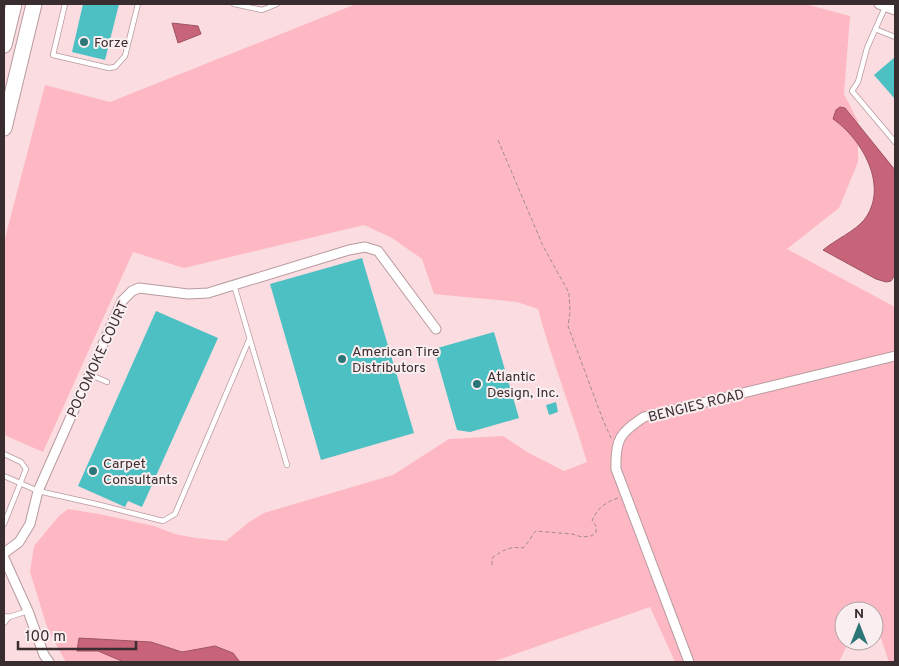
<svg xmlns="http://www.w3.org/2000/svg" width="899" height="666" viewBox="0 0 899 666" font-family="Overpass,sans-serif">
<rect width="100%" height="100%" fill="#fbdce0"/>
<!-- green -->
<path fill="#feb8c4" d="M 356,4 L 805,4 L 850,16 L 844,94 L 858,121 L 858,162 L 839,208 L 787,249 L 895,307 L 895,662 L 889,662 L 876,624 L 874,624 L 874,611 L 844,611 L 844,641 L 849,641 L 839,662 L 675,662 L 650,607 L 492,662 L 240,662 L 237,657 L 202,648 L 195,651 L 182,652 L 151,642 L 79,638 L 98,651 L 124,662 L 66,662 L 48,630 L 30,572 L 34,546 L 59,516 L 68,509 L 99,514 L 154,526 L 175,534 L 196,538 L 226,541 L 249,522 L 264,513 L 393,475 L 449,439 L 503,436 L 527,452 L 564,471 L 587,462 C 572,411 552,361 538,309 L 517,302 L 434,294 L 422,259 L 392,238 L 364,225 L 184,268 L 133,252 L 43,452 L 4,435 L 4,242 L 45,85 L 110,102 Z"/>
<!-- water -->
<path fill="#c86479" stroke="#9d5463" d="M 172,23 L 198,26 L 201,34 L 178,43 Z
M 840,107 L 845,108 L 895,170 L 895,275 L 891,281 L 886,282 L 876,279 L 823,250 C 835,240 855,231 864,220 C 890,187 862,139 833,119 L 836,110 Z
M 79,638 L 151,642 L 182,652 L 215,646 L 233,653 L 240,662 L 124,662 L 98,651 L 77,651 Z"/>
<!-- building -->
<path fill="#4cc0c3" d="M 83,4 L 119,4 L 105,60 L 72,52 Z
M 895,57 L 895,99 L 874,75 Z
M 362,258 L 414,433 L 321,460 L 270,284 Z
M 156,311 L 218,338 L 142,507 L 128,501 L 125,507 L 78,486 Z
M 494,332 L 519,418 L 470,432 L 457,430 L 434,349 Z
M 556,402 L 558,412 L 549,415 L 546,405 Z"/>
<g fill="none" stroke-linecap="round" stroke-linejoin="round">
<!-- service casing -->
<g stroke="#b89a9f" stroke-width="6">
<path id="service" d="M 65,4 L 53,55 L 109,68 L 115,67 L 125,56 L 138,4
M 234,4 L 262,10 L 277,4
M 886,5 L 867,48 L 858,82 L 852,91 L 895,142
M 875,29 L 895,37
M 234,285 L 287,465
M 89,374 L 107,382
M 4,454 L 21,462 L 26,469 L 4,524
M 4,476 L 38,491 L 96,504 L 163,521 L 175,514 L 249,340
M 4,616 L 9,617 L 28,611
M 4,623 L 9,617"/>
</g>
<!-- minor casing -->
<g stroke="#b89a9f" stroke-width="11">
<path id="minor" d="M 879,4 L 895,10
M 4,553 L 19,542 L 30,524 L 38,491 L 122,301 L 132,291 L 139,288 L 188,294 L 208,293 L 349,250 L 365,247 L 378,251 L 436,329
M 4,558 L 28,611 L 44,655 L 49,662
M 689,662 L 616,469 C 615,439 620,433 644,417 L 895,356"/>
</g>
<!-- primary casing -->
<g stroke="#b89a9f" stroke-width="17">
<path id="primary" d="M 4,45 L 14,4
M 4,128 L 34,4"/>
</g>
<!-- path -->
<path stroke="#a28b8e" stroke-width="1" stroke-dasharray="4 2.5" stroke-linecap="butt" d="M 498,140 L 543,246 L 569,293 L 570,312 L 568,326 L 603,420 L 611,438
M 492,565 L 492,558 C 503,550 509,546 523,548 L 529,541 L 533,534 L 536,531 L 572,534 L 582,537 L 591,536 L 596,533 L 596,526 L 592,521 C 597,508 606,502 618,498"/>
<!-- service -->
<use href="#service" stroke="#fff" stroke-width="4.5"/>
<!-- minor -->
<use href="#minor" stroke="#fff" stroke-width="9"/>
<!-- primary -->
<use href="#primary" stroke="#fff" stroke-width="15"/>
</g>
<!-- markers -->
<g fill="#2c7678" stroke="#fbeef0" stroke-width="2">
<circle cx="84" cy="42" r="5"/>
<circle cx="342" cy="359" r="5"/>
<circle cx="477" cy="384" r="5"/>
<circle cx="93" cy="471" r="5"/>
</g>
<g text-anchor="middle" stroke-width="4" stroke-linejoin="round" paint-order="stroke">
<!-- poi labels -->
<g font-size="14" fill="#392d2f" stroke="#fbeef0" text-anchor="start">
<text x="94" y="47">Forze</text>
<text x="352" y="356">American Tire<tspan x="352" dy="16">Distributors</tspan></text>
<text x="487" y="381">Atlantic<tspan x="487" dy="16">Design, Inc.</tspan></text>
<text x="103" y="468">Carpet<tspan x="103" dy="16">Consultants</tspan></text>
</g>
<!-- street labels -->
<g font-size="14" fill="#392d2f" stroke="#fbeef0">
<text transform="translate(97 359) rotate(-65)" y="5">POCOMOKE COURT</text>
<text transform="translate(696 405) rotate(-14)" y="5">BENGIES ROAD</text>
</g>
</g>
<!-- border -->
<rect width="899" height="666" fill="none" stroke="#392d2f" stroke-width="10"/>
<!-- north arrow -->
<g transform="translate(859 626)"><circle r="24" fill="#fbeef0" stroke="#ada1a3"/>
<path d="M0-4L9 19L0 12L-9 19Z" fill="#2c7678"/>
<text y="-8" font-size="14" font-weight="bold" text-anchor="middle" fill="#392d2f">N</text>
</g>
<!-- scale -->
<path d="M18 641v8h118v-8" fill="none" stroke="#392d2f" stroke-width="2.5"/>
<text x="25" y="641" font-size="15" fill="#392d2f" stroke="#fbeef0" stroke-width="4" paint-order="stroke">100 m</text>
</svg>
